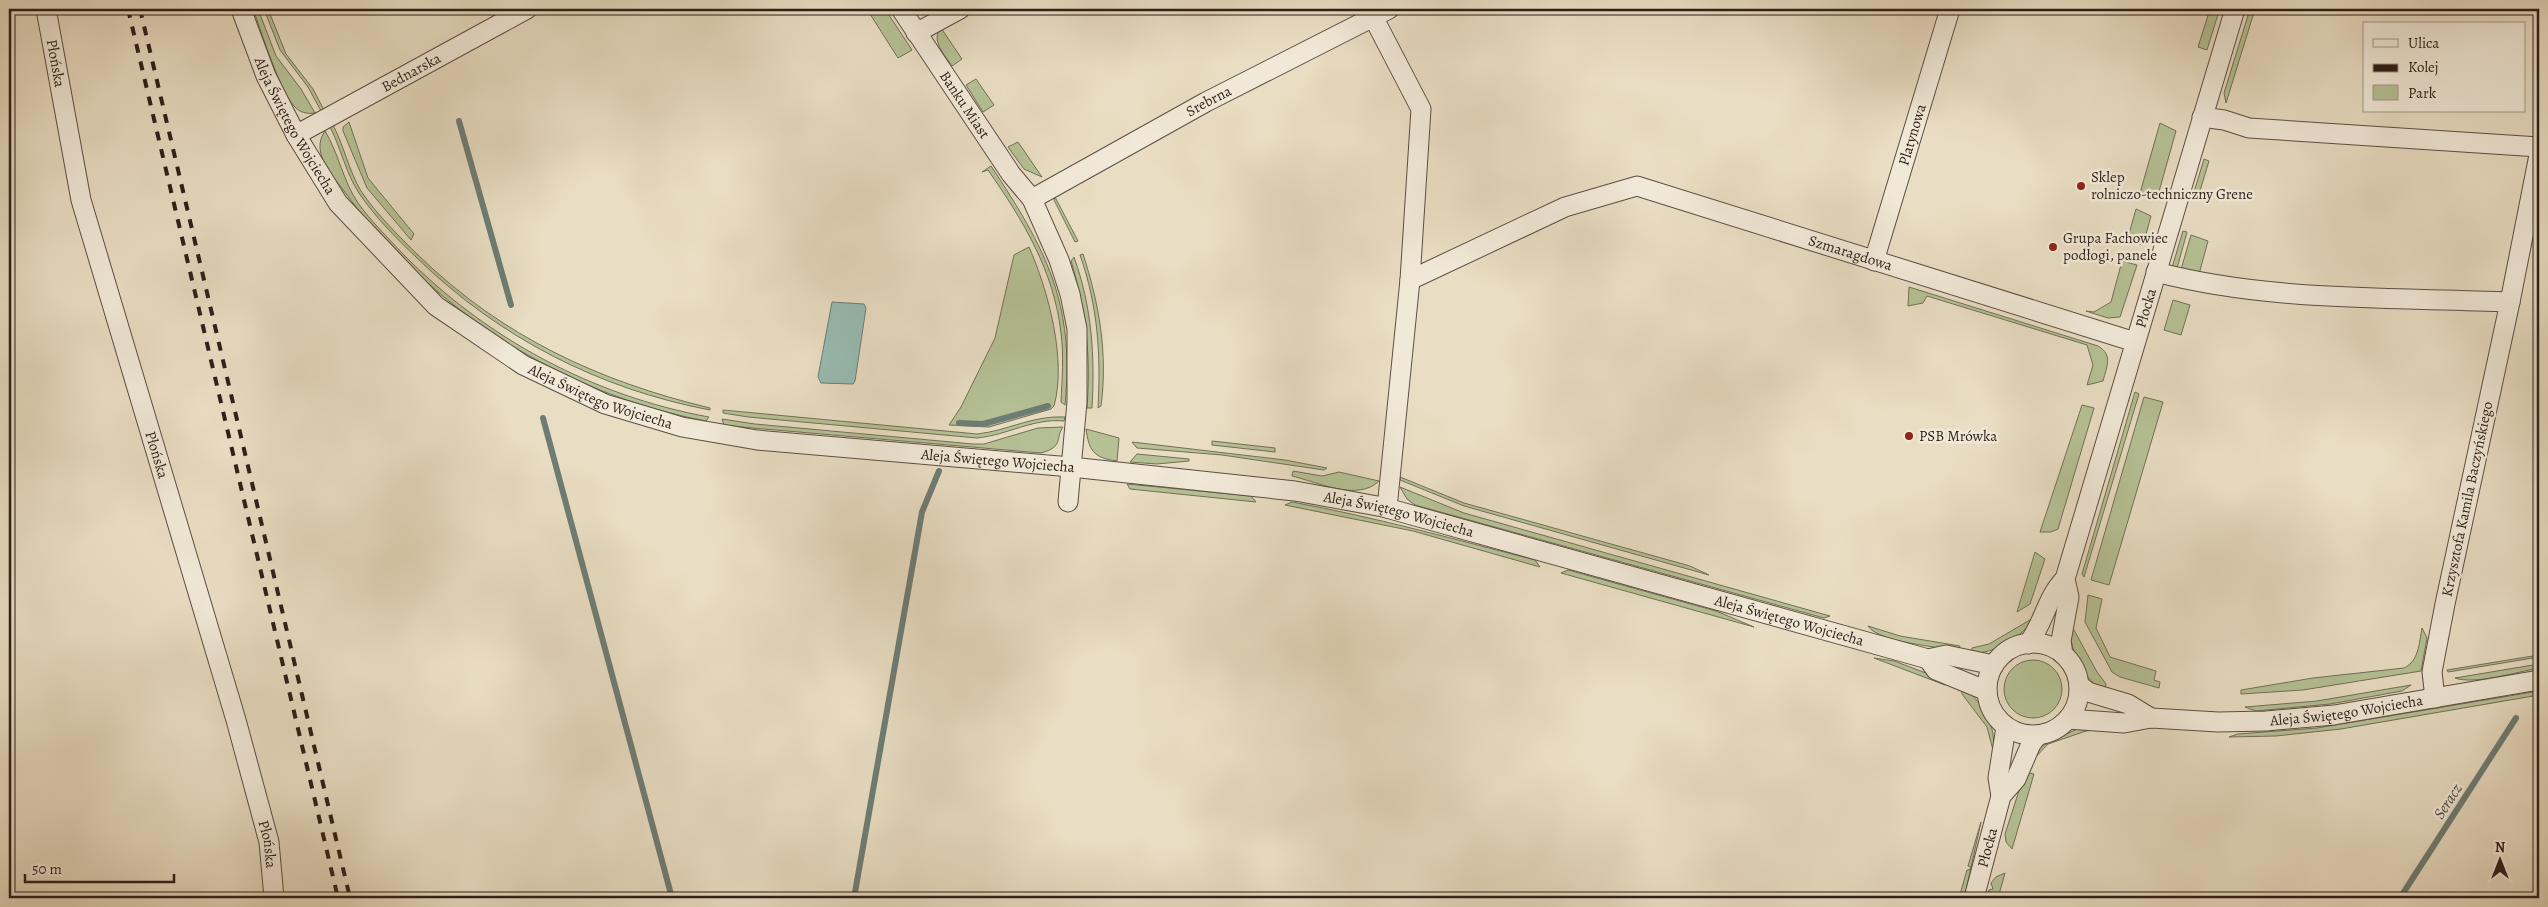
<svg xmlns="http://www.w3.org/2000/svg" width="2548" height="907" viewBox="0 0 2548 907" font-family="Alegreya,serif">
<rect width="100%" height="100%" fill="#e9ddc3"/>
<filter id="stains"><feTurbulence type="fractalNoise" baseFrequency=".004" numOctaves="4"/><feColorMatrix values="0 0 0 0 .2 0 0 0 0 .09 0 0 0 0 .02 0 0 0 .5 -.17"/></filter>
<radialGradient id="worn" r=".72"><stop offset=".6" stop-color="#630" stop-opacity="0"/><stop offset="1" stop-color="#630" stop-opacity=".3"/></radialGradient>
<!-- green -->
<path fill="#b5c195" stroke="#717057" d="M 253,9 L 258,9 L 276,56 L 301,89 L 315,113 C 307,114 300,113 294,106 C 280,91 261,31 253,9 Z
M 264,9 L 268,9 L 286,54 L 313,89 L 324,110 L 321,111 L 308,87 L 280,50 Z
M 870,9 L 885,9 L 912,50 L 898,58 L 870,14 Z
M 2210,9 L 2219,11 L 2207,50 L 2198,47 Z
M 2250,9 L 2255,9 L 2226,103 L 2224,93 Z
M 941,28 L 962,59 L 952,66 C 945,55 930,40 941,28 Z
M 976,79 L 994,105 L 983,112 L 966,85 Z
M 349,122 L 368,178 L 414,234 L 411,240 L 367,188 L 343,131 L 343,127 Z
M 2160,123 L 2176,131 L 2158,195 L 2140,193 Z
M 333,125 C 344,146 349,171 361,191 C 377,215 399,236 419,256 C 503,337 598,381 710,408 L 710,410 C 599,389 498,337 417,258 C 396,238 375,217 359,193 C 346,174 341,148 330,127 Z
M 325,131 C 339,154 343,181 358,203 C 371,221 388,238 403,254 C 485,338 593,396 709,417 L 706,421 C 562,394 430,309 344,191 C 332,175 310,152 325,131 Z
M 1018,142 L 1042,177 L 1024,169 L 1008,147 Z
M 2204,159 L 2209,161 L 2199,194 L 2194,192 Z
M 991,166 C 1046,249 1075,303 1065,405 L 1061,402 C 1062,379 1064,356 1061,333 C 1054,271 1023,220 988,170 L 982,172 Z
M 1055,197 L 1078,241 L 1075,242 L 1054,200 Z
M 2136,209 L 2151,216 L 2143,245 L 2127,241 Z
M 2183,231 L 2187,232 L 2176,272 L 2171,271 Z
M 2191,235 L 2208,241 L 2198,278 L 2180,273 Z
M 1029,247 C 1048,290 1067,360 1054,406 L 1051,409 L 989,427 L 949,425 L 961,407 L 995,338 L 1014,255 Z
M 1083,254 C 1099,303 1108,354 1101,406 L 1098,408 C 1101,355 1098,306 1080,255 Z
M 1074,257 C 1092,307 1095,356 1092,408 L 1087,408 C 1091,356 1086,310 1071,261 Z
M 2122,261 L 2137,265 L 2120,317 L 2108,318 L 2086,311 L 2094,312 L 2111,302 Z
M 1909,287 L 2098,346 C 2113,355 2107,366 2103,381 L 2087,385 L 2093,365 L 2087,345 L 1927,296 L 1923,303 L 1908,306 Z
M 2173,300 L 2190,305 L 2181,335 L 2164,330 Z
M 2135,392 L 2139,394 L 2084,577 L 2082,574 Z
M 2144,397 L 2163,402 L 2109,585 L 2091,580 Z
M 2082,405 L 2094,408 L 2058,529 L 2051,532 L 2040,532 Z
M 723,410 L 977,434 C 1007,431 1033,415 1065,417 L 1064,421 C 1033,418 1008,435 977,438 L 748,417 L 723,413 Z
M 722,419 L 755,424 L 973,444 L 984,444 L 1038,428 L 1063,427 C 1055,438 1064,447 1041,453 L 752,428 L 724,425 Z
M 1086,429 L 1119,438 L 1117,461 C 1093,458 1089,450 1086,429 Z
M 1212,441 L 1275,448 L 1275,452 L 1212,445 Z
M 1132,442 L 1285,460 L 1327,468 L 1324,470 L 1222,455 L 1137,448 Z
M 1137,454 L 1189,459 L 1189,461 L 1157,464 L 1130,462 Z
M 1293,471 L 1322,476 L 1339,472 L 1379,481 C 1358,502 1317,482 1292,476 Z
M 1400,477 L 1464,503 L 1690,566 L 1709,575 L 1464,506 L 1400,480 Z
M 1127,484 L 1251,496 L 1256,502 L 1130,489 Z
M 1400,487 L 1464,513 L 1830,616 L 1824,618 L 1415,505 L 1407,499 Z
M 1292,502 C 1374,517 1454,539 1535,560 L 1540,567 L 1413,531 L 1285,505 Z
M 2035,552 L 2045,559 L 2030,604 L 2017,612 Z
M 1568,570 L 1716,611 L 1754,627 L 1561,573 Z
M 2088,595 L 2102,599 L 2096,628 L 2110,657 L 2156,671 L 2154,680 L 2160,682 L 2159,688 L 2120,677 L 2112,672 L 2085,622 Z
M 2035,617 C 2022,637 1996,654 1971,653 L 1972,648 L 1989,644 Z
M 1868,626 L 1900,636 L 1960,646 L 1959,651 C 1939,647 1878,642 1868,626 Z
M 2070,628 L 2074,630 L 2097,672 L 2106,684 L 2105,691 C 2083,680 2070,651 2070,628 Z
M 2422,628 L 2427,638 L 2421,671 L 2303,690 L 2241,694 L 2241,690 L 2313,678 L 2404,668 C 2419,661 2419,643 2422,628 Z
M 2539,655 L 2539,657 L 2448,672 L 2447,670 Z
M 1874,658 L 1894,661 L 1950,682 L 1945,685 Z
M2004 689a29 29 0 1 1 58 0a29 29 0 1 1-58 0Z
M 2539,664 L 2539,668 C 2517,672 2475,685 2455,678 Z
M 2411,685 L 2402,691 L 2330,704 L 2256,711 L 2245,707 L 2317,701 Z
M 1961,686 C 1981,700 1997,725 1993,750 L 1987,727 L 1962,694 Z
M 2539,691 L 2539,695 L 2341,729 L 2276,736 L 2229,737 L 2238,734 L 2317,728 Z
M 2077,729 L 2095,730 L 2086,731 L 2048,744 L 2033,760 L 2040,747 Z
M 2025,772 L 2034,774 L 2012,849 L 2006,842 L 2005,834 Z
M 1981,822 L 1966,890 L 1963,898 L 1959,898 L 1967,870 L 1969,870 L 1971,867 L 1968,866 Z
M 2005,873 L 1998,898 L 1986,898 L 1989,890 L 1993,889 L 1991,883 L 1996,877 Z"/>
<!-- water -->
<path fill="#97bcb2" stroke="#6d7d75" d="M 832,302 L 864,304 L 866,308 L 855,381 L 853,384 L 821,383 L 818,377 Z"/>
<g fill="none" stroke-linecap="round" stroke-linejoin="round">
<!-- stream -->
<path stroke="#6d7d75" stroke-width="6" d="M 459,121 L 511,305
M 543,418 L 672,898
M 959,423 L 983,424 L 1048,406
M 854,898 L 922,512 L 939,471
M 2400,898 L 2516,718"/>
<!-- minor casing -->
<g stroke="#5c4e44" stroke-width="21">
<g id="minor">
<path id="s1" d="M 46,9 L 81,200 L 236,720 L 269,842 L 274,898"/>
<path id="s2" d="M 241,9 L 266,76 L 296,135 L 338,203 L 436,306 L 523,365 L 605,404 L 682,427 L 757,440 L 1071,467 L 1295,491 L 1383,507 L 1928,659 L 1946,655 L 1994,665"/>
<path id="s3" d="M 901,9 L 1011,174 L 1032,199 L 1059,260 L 1070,294 L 1077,329 L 1077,402 L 1068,502"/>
<path d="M 1369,9 L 1421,109 L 1410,280 L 1387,508"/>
<path d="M 916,33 L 960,9"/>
<path d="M 2202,117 L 2224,120 L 2249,128 L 2539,147"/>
<path id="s4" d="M 296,135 L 527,9"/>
<path id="s5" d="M 1032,199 L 1206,102 L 1389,9"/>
<path id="s6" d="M 1874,261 L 1950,9"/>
<path d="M 2156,272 C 2271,302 2392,297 2510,302 L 2445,604 L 2432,672 L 2435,698"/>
<path id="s7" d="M 1410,280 L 1565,207 L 1637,186 L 2135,342"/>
<path d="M 2510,302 L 2539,155"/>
<circle cx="2033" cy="689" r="46"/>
<path d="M 2028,644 C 2045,621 2046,598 2065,579"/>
<path id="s8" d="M 2063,654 L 2061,641 L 2069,597 L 2065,579 L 2235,9"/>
<path d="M 1928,659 L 1936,670 L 1987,691"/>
<path d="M 2079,685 L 2088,692 L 2128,704 L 2151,718"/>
<path id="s9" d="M 2068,719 L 2124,723 L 2151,718 L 2218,722 L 2266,721 L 2334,715 L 2539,680"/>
<path d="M 2001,796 L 1998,778 L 2006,727"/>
<path id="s10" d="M 1974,898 L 2001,796 L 2016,779 L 2031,744 L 2038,735"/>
</g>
</g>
<!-- minor -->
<use href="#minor" stroke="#f1e9d8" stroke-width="19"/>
<!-- rail -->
<path stroke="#2d1f19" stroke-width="4" stroke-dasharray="9 9" stroke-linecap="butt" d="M 128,9 L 338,898
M 140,9 L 350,898"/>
</g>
<!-- markers -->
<g fill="#8f2418" stroke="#f1e9d8" stroke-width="2">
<circle cx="2081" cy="186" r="5"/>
<circle cx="2053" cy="247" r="5"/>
<circle cx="1909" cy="436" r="5"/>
</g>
<g text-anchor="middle" stroke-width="5" stroke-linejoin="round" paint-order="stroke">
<!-- street labels -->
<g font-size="15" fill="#2d1f19" stroke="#f1e9d8">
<text dy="5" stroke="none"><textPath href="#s1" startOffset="55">Płońska</textPath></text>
<text dy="5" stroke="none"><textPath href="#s4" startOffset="131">Bednarska</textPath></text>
<text dy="5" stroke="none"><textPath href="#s5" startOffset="202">Srebrna</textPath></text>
<text dy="5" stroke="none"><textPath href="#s3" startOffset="115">Banku Miast</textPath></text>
<text dy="5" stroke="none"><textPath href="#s2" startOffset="129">Aleja Świętego Wojciecha</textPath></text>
<text dy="5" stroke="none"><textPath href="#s6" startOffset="132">Platynowa</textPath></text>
<text dy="5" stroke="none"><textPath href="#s7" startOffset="470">Szmaragdowa</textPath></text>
<text dy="5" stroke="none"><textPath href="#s8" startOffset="359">Płocka</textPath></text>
<text dy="5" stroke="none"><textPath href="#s2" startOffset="549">Aleja Świętego Wojciecha</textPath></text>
<text dy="5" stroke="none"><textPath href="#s1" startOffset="460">Płońska</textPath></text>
<text dy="5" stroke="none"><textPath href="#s2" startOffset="954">Aleja Świętego Wojciecha</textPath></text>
<text transform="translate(2467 499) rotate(-78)" y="5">Krzysztofa Kamila Baczyńskiego</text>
<text dy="5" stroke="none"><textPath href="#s2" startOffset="1359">Aleja Świętego Wojciecha</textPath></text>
<text dy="5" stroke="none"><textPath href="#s2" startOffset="1764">Aleja Świętego Wojciecha</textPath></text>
<text dy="5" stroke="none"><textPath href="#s9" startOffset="280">Aleja Świętego Wojciecha</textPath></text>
<text dy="5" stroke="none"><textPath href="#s1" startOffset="865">Płońska</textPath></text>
<text dy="5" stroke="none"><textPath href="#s10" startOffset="52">Płocka</textPath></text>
</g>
<!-- poi labels -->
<g font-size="15" fill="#2d1f19" stroke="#f1e9d8" text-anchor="start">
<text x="2091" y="182">Sklep<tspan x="2091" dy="17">rolniczo-techniczny Grene</tspan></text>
<text x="2063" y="243">Grupa Fachowiec<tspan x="2063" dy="17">podłogi, panele</tspan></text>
<text x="1919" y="441">PSB Mrówka</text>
</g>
<!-- water labels -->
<g font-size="16" font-style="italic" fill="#4d4e47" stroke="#f1e9d8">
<text transform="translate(2447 801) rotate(-57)" y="6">Seracz</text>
</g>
</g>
<!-- margin -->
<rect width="2548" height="907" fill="none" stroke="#e9ddc3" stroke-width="30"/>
<rect x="10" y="10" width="2528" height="887" fill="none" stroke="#2d1f19" stroke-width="2.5"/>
<rect x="15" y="15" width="2518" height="877" fill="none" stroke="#2d1f19"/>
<!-- legend -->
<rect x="2363" y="22" width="162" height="90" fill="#f1e9d8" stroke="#a3988c"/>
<rect x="2373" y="39" width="25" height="8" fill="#f1e9d8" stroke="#a3988c"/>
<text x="2408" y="48" font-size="15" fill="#2d1f19">Ulica</text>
<rect x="2373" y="64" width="25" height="8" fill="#2d1f19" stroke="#a3988c"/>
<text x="2408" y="72" font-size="15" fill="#2d1f19">Kolej</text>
<rect x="2373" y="85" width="25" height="15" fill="#b5c195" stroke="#a3988c"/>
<text x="2408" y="98" font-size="15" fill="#2d1f19">Park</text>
<!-- north arrow -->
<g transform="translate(2500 860)" stroke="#f1e9d8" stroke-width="4" paint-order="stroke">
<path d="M0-4L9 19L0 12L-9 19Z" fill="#2d1f19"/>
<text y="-8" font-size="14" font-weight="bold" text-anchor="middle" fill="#2d1f19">N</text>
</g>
<!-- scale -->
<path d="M25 874v8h149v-8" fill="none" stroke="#2d1f19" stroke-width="2.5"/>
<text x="32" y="874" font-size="15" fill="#2d1f19" stroke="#f1e9d8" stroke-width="4" paint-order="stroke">50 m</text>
<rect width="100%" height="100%" filter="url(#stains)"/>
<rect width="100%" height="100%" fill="url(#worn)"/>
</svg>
